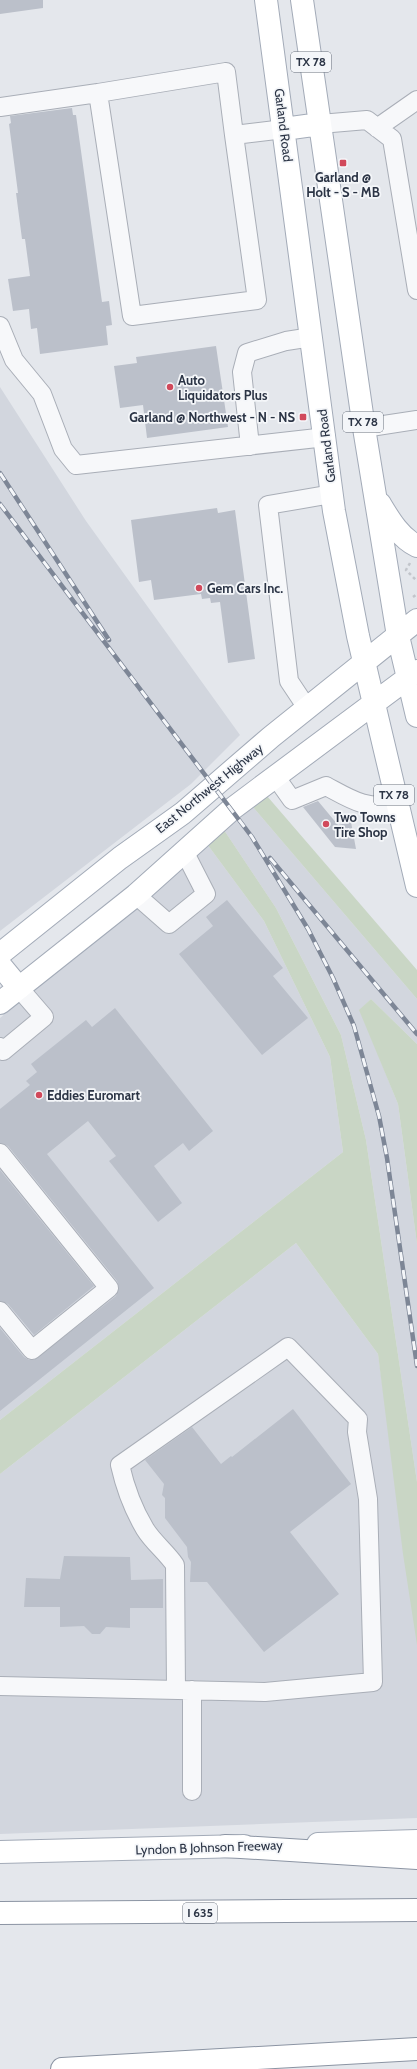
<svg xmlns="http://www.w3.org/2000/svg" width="417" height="2069" viewBox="0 0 417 2069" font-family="Cabin,sans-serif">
<rect width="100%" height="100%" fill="#e4e7ec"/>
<!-- built -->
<path fill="#d2d6de" d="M 0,387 L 86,521 L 240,735 L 191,784 L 0,931 Z
M 253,807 L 417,999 L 417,1044 L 371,999 L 360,1010 L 398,1104 L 417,1244 L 417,1482 L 366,1140 L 341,1035 L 276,908 L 224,830 Z
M 207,844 L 264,921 L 330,1057 L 343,1152 L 0,1420 L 0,1018 Z
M 296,1243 L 378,1354 L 417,1631 L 417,1818 L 0,1834 L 0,1474 Z"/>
<!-- green -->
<path fill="#c9d6c5" d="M 267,796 L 417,970 L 417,999 L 253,807 Z
M 224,830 L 276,908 L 341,1035 L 366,1140 L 417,1482 L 417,1645 L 403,1554 L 378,1354 L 296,1243 L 0,1474 L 0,1420 L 343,1152 L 330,1057 L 264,921 L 207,844 Z
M 371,999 L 417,1044 L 417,1244 L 398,1104 L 359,1010 Z"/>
<!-- building -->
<path fill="#bbc0ca" d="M 0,0 L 43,0 L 43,8 L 0,14 Z
M 72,108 L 73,115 L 76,115 L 102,302 L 109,301 L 112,325 L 106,326 L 108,345 L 40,354 L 37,328 L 31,329 L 29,309 L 13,311 L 8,279 L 30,276 L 25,239 L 22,239 L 16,193 L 18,193 L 9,124 L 11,123 L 10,116 Z
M 216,346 L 228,427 L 147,438 L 143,405 L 120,408 L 114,366 L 137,363 L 136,357 Z
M 217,508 L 218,513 L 235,510 L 255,659 L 228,663 L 220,602 L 211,603 L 210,598 L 202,599 L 201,594 L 154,600 L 151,580 L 139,582 L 131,520 Z
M 318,801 L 338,825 L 351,822 L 356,849 L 335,847 L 303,807 Z
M 227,900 L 283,968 L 273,976 L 308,1018 L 262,1055 L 179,954 L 213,926 L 206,917 Z
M 115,1008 L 213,1131 L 189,1151 L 183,1143 L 154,1166 L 182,1203 L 158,1222 L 109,1161 L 116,1156 L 88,1121 L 47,1154 L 154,1288 L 0,1411 L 0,1328 L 24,1357 L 29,1360 L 34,1360 L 116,1296 L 119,1287 L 117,1281 L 8,1146 L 0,1143 L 0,1109 L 30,1085 L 26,1081 L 37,1072 L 31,1064 L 86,1020 L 92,1027 Z
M 0,1170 L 94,1286 L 34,1335 L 8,1304 L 0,1301 Z
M 293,1409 L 351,1484 L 290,1532 L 339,1594 L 264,1652 L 207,1582 L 190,1582 L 191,1562 L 188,1557 L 187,1547 L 165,1518 L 165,1498 L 162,1495 L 164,1484 L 145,1460 L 192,1427 L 221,1464 L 231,1456 L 232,1457 Z
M 64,1556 L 130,1557 L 131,1580 L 163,1579 L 163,1608 L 130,1608 L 130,1628 L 106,1627 L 100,1634 L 92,1634 L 84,1626 L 60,1627 L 60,1607 L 24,1607 L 26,1578 L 60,1579 Z"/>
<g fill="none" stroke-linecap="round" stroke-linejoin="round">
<!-- minor casing -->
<g stroke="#a9aeb7" stroke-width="20">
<path id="minor" d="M 0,107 L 98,93
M 320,124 L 367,120 L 392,139 L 417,290
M 377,128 L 417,100
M 234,135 L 226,72 L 98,93 L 132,316 L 257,300 L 234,135 L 284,129
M 0,326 L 14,360 L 42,394 L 63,449 L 76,465 L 326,437
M 364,428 L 417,420
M 250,446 L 242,372 L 247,353 L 286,341 L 312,337
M 307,708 L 289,681 L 268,505 L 332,494
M 275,776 L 292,800 L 326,786 C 352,800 366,810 396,804
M 136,895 L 169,924 L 206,894 L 184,851
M 0,1047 L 3,1051 L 44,1017 L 19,988
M 0,1153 L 109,1288 L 32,1350 L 0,1311
M 0,1686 L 265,1692 L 373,1682 L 368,1499 L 357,1432 L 358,1419 L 288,1347 L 120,1465 C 125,1487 133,1509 145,1529 C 153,1542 166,1552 175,1565 L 176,1690
M 192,1791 L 192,1690"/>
</g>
<!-- major casing -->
<g stroke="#a3abb8" stroke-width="24">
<path id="major" d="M 266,0 L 334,511 L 358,636 L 417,886
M 302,0 L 364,428 L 398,636 L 417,716
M 284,129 L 320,124
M 380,504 C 389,519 400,538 417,546
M 0,954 L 120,858 L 183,813 L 271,737 L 417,620
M 0,965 L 19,988
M 0,1003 L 136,895 L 232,809 L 417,671
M 318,1844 L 417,1841
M 0,1852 L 244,1846"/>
</g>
<!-- highway casing -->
<g stroke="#8b94a3" stroke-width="24">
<path id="highway" d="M 225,1846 L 417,1858
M 0,1913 L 417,1910
M 62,2069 L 417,2049"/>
</g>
<!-- path -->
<path stroke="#c2c5cb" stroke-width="2.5" stroke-dasharray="3 3" stroke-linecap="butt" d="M 410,563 L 406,570 L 417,581
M 413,597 L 417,594"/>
<!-- minor -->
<use href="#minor" stroke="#f7f8fa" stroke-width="18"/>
<!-- major -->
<use href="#major" stroke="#fff" stroke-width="22"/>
<!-- highway -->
<use href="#highway" stroke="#fff" stroke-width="22"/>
<!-- rail casing -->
<g stroke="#7d8696" stroke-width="4.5">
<path id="rail" d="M 0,473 L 109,640
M 0,504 L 252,837 L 308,929 L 333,978 L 354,1026 L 379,1116 L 387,1158 L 417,1366
M 270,858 L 417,1034"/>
</g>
<!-- rail -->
<use href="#rail" stroke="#f4f6f9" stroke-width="3" stroke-dasharray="9" stroke-linecap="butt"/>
</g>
<!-- markers -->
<g fill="#d1495b" stroke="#f4f6f9" stroke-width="1.5">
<rect x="339" y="159" width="8" height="8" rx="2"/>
<circle cx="170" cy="387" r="4"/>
<rect x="299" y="413" width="8" height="8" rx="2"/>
<circle cx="199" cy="588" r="4"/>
<circle cx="326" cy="824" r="4"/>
<circle cx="39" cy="1095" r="4"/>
</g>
<g text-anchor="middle" stroke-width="3.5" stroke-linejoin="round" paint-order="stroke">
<!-- shield labels -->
<g fill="#f4f6f9" stroke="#676e7b" stroke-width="1">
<rect x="291" y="52" width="40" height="20" rx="3"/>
<rect x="343" y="412" width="40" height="20" rx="3"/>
<rect x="374" y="785" width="40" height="20" rx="3"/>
<rect x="183" y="1903" width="34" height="20" rx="3"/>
</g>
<g font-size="12" font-weight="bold" fill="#2b3445">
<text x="311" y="66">TX 78</text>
<text x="363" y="426">TX 78</text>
<text x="394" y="799">TX 78</text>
<text x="200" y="1917">I 635</text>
</g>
<!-- street labels -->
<g font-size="13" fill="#2b3445" stroke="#f4f6f9">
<text transform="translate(284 125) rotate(83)" y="5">Garland Road</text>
<text transform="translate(326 446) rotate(-97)" y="5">Garland Road</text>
<text transform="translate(209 788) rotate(-39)" y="5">East Northwest Highway</text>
<text transform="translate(209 1847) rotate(-2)" y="5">Lyndon B Johnson Freeway</text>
</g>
<!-- poi labels -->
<g font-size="13" font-weight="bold" fill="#2b3445" stroke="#f4f6f9" text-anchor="start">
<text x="343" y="182" text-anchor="middle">Garland @<tspan x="343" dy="15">Holt - S - MB</tspan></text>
<text x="178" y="385">Auto<tspan x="178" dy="15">Liquidators Plus</tspan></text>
<text x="295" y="422" text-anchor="end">Garland @ Northwest - N - NS</text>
<text x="207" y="593">Gem Cars Inc.</text>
<text x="334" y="822">Two Towns<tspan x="334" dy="15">Tire Shop</tspan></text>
<text x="47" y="1100">Eddies Euromart</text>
</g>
</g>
</svg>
